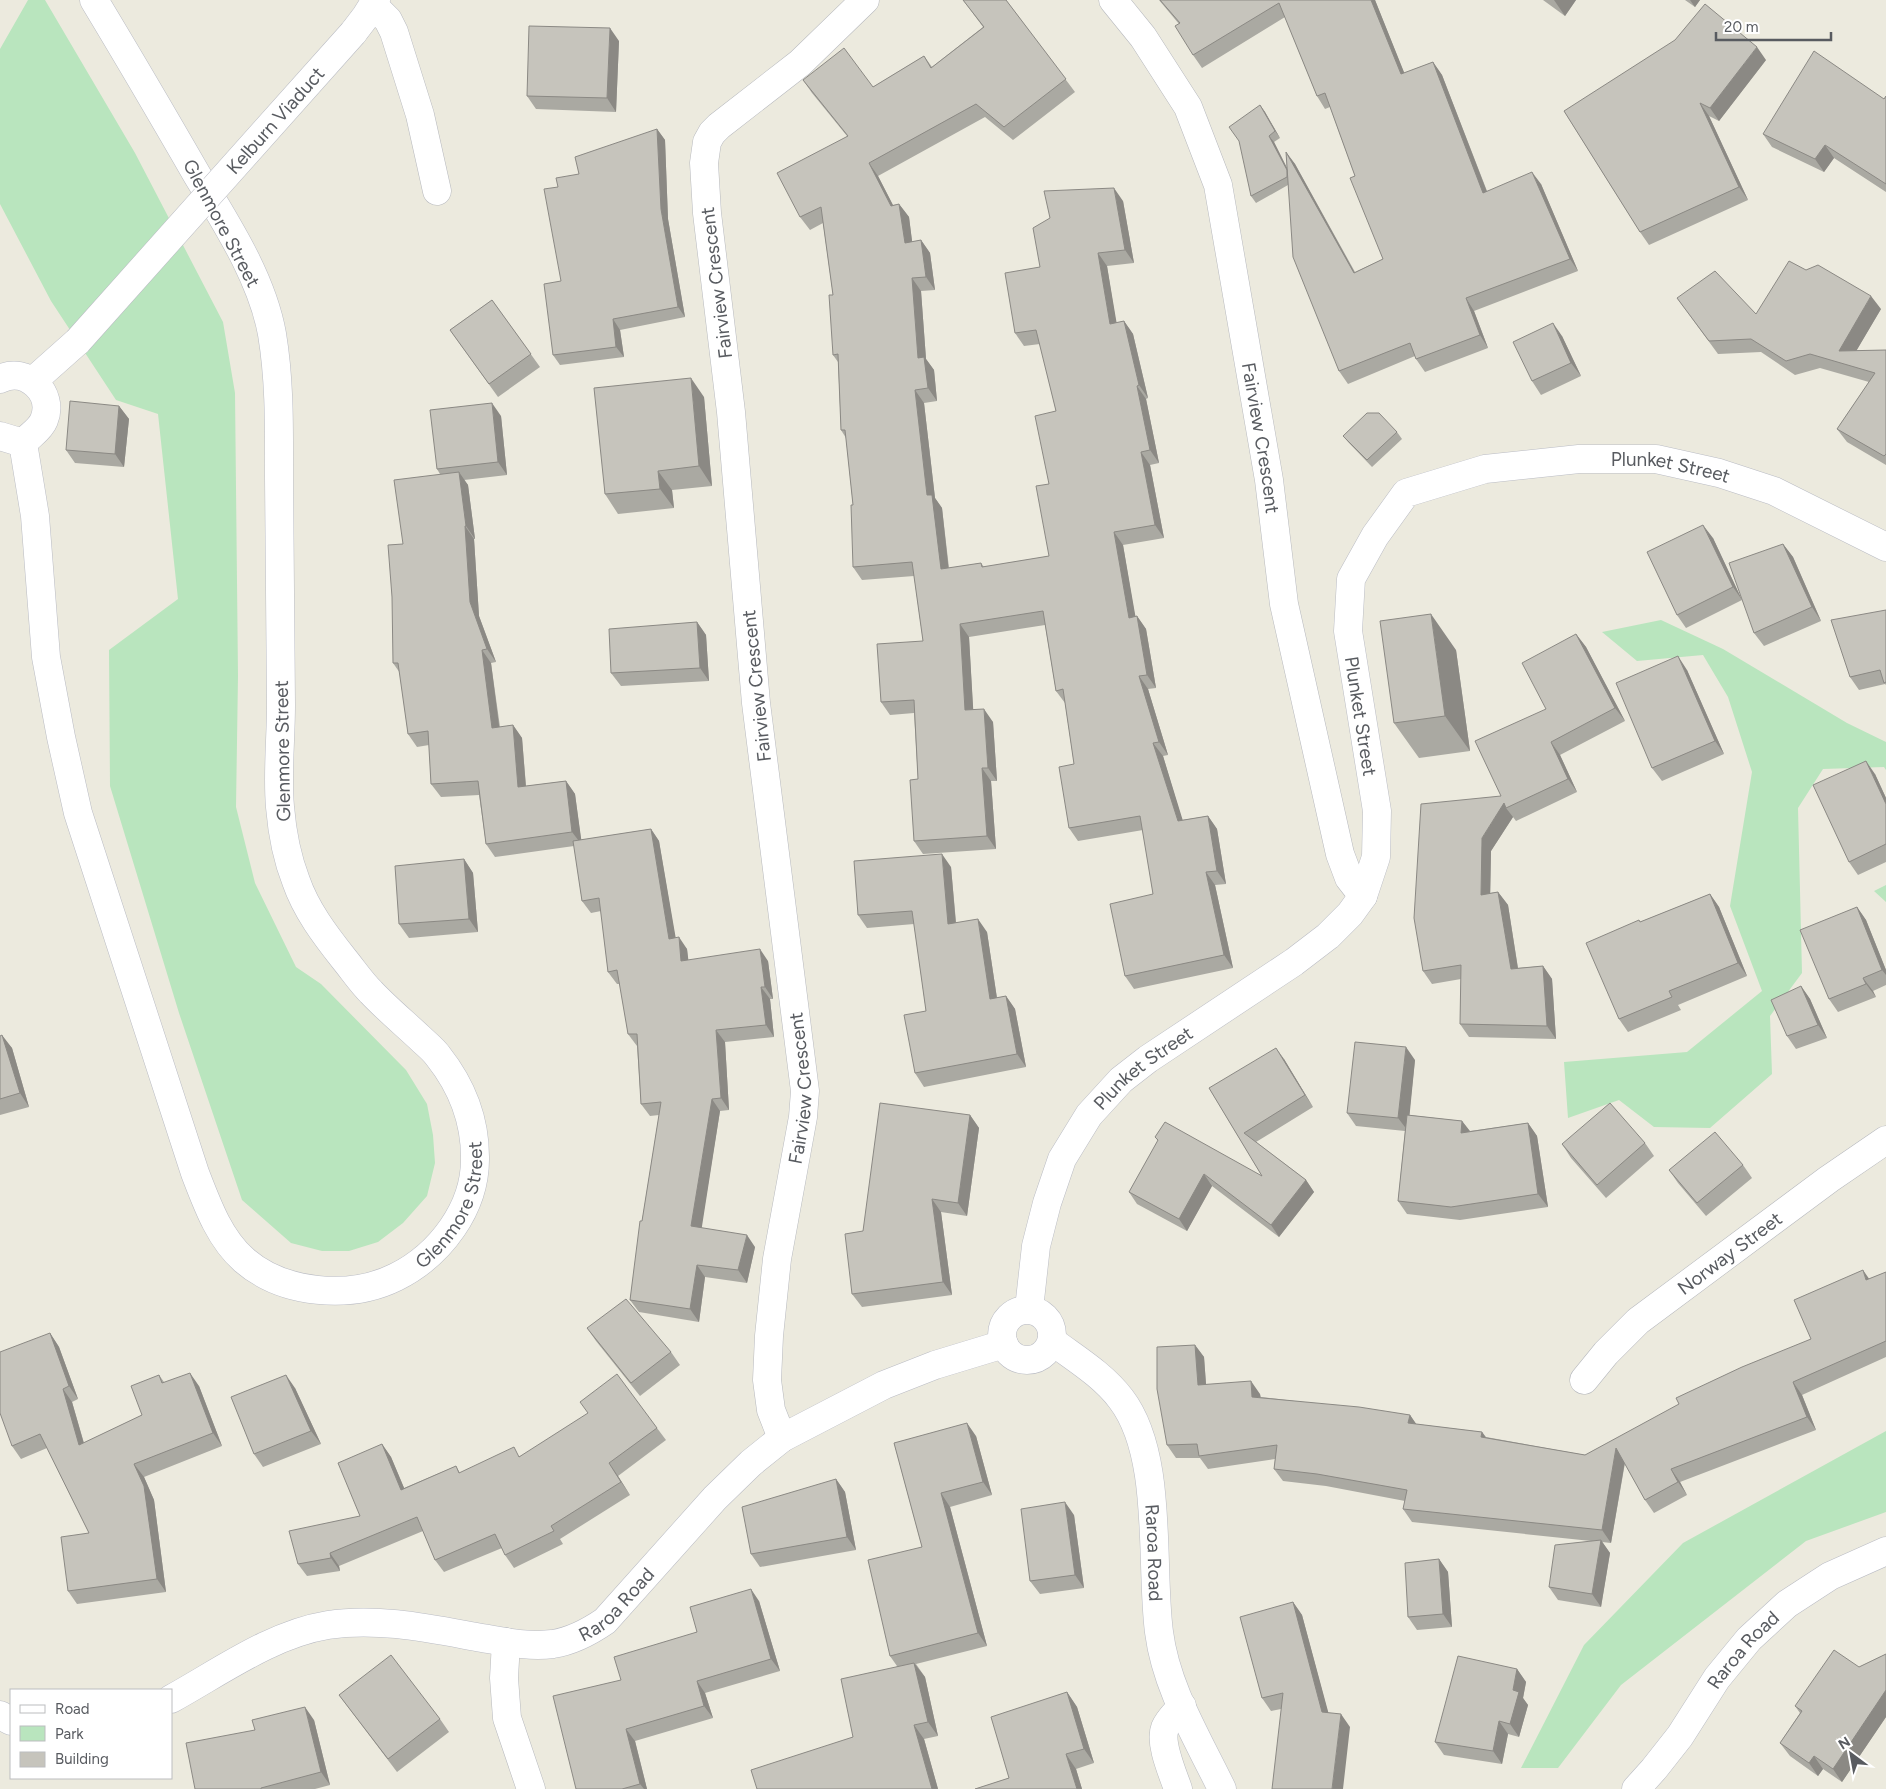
<svg xmlns="http://www.w3.org/2000/svg" width="1886" height="1789" viewBox="0 0 1886 1789" font-family="Figtree,sans-serif">
<rect width="100%" height="100%" fill="#eceade"/>
<!-- green -->
<path fill="#b9e5be" d="M 28,0 L 45,0 L 135,153 L 223,322 L 235,393 L 238,676 L 236,807 L 255,883 L 296,967 L 321,984 L 406,1070 L 427,1104 L 433,1135 L 435,1163 L 427,1196 L 403,1223 L 378,1242 L 349,1251 L 322,1251 L 291,1243 L 242,1200 L 179,1013 L 110,786 L 109,650 L 178,599 L 158,414 L 116,400 L 51,301 L 0,204 L 0,49 Z
M 1661,620 L 1723,649 L 1847,723 L 1886,742 L 1886,770 L 1884,767 L 1823,769 L 1798,808 L 1802,973 L 1770,1016 L 1772,1074 L 1710,1128 L 1654,1127 L 1619,1100 L 1568,1118 L 1564,1062 L 1687,1052 L 1762,991 L 1730,906 L 1752,772 L 1728,697 L 1703,655 L 1637,661 L 1602,632 Z
M 1886,885 L 1886,902 L 1874,891 Z
M 1886,1431 L 1886,1512 L 1806,1541 L 1621,1685 L 1558,1768 L 1521,1768 L 1584,1645 L 1683,1543 Z"/>
<g fill="none" stroke-linecap="round" stroke-linejoin="round">
<!-- street casing -->
<g stroke="#b7b9be" stroke-width="29">
<g id="street">
<path id="s1" d="M 1113,0 L 1143,37 L 1188,107 L 1218,185 L 1269,480 L 1284,604 L 1340,854 L 1349,878 L 1363,896"/>
<path d="M 373,5 L 388,20 L 394,32 L 420,115 L 437,191"/>
<path id="s2" d="M 1584,1380 L 1606,1353 L 1638,1321 L 1829,1179 L 1886,1140"/>
<path id="s3" d="M 782,1438 L 771,1410 L 767,1380 L 769,1336 L 777,1259 L 803,1117 L 805,1091 L 756,703 L 731,412 L 707,213 L 704,163 L 707,142 L 712,133 L 719,126 L 800,63 L 865,0"/>
<path d="M 506,1642 L 504,1678 L 507,1718 L 531,1789"/>
<path d="M 1178,1789 C 1173,1774 1159,1743 1165,1728 C 1168,1720 1176,1713 1182,1706"/>
</g>
</g>
<!-- secondary casing -->
<g stroke="#babcc4" stroke-width="29">
<g id="secondary">
<path d="M 353,33 L 366,16 L 376,0"/>
<path d="M 0,379 C 26,366 55,393 44,420 C 40,430 30,435 23,443"/>
<path d="M 33,381 L 78,341"/>
<path d="M 0,436 L 23,443"/>
<path id="s4" d="M 23,443 L 35,516 L 46,657 L 61,737 L 78,813 L 195,1173 C 207,1204 219,1238 244,1260 C 283,1294 350,1300 396,1277 C 440,1255 476,1208 475,1157 C 475,1120 461,1085 438,1056 C 433,1049 426,1044 420,1038 C 404,1023 386,1008 371,992 C 361,982 353,970 344,959 C 325,935 306,910 296,881 C 287,858 282,831 280,807 C 277,774 281,739 281,705 C 280,630 280,554 279,478 C 279,430 280,382 272,334 C 262,278 226,223 197,175 C 163,116 129,58 94,0"/>
<path id="s5" d="M 1029,1309 L 1036,1246 L 1047,1203 L 1062,1159 L 1089,1115 L 1121,1080 L 1148,1059 L 1294,962 L 1328,936 L 1350,914 L 1363,896 L 1376,857 L 1377,811 L 1348,631 L 1351,579 L 1375,536 L 1406,493 L 1485,469 L 1579,459 L 1656,459 L 1719,473 L 1774,491 L 1886,547"/>
<circle cx="1027" cy="1335" r="25"/>
<path id="s6" d="M 1052,1341 C 1076,1359 1103,1375 1121,1399 C 1164,1455 1150,1564 1159,1632 C 1166,1688 1198,1739 1222,1789"/>
<path id="s7" d="M 171,1699 C 220,1672 272,1634 328,1625 C 379,1617 432,1629 482,1638 C 506,1642 529,1647 553,1644 C 572,1641 589,1632 605,1621 L 715,1498 L 751,1463 L 782,1438 L 884,1385 L 935,1365 L 1004,1344"/>
<path d="M 0,1715 L 11,1721"/>
<path id="s8" d="M 1636,1789 L 1654,1769 L 1680,1736 L 1717,1678 L 1749,1639 L 1787,1604 L 1830,1576 L 1886,1551"/>
</g>
</g>
<!-- street -->
<use href="#street" stroke="#fff" stroke-width="28"/>
<!-- secondary -->
<use href="#secondary" stroke="#fff" stroke-width="28"/>
<!-- secondary-bridge casing -->
<g stroke="#babcc4" stroke-width="29" stroke-linecap="butt">
<g id="secondary-bridge">
<path id="s9" d="M 78,341 L 353,33"/>
</g>
</g>
<!-- secondary-bridge -->
<use href="#secondary-bridge" stroke="#fff" stroke-width="28"/>
</g>
<!-- wall -->
<path fill="#aaa9a2" d="M 963,0 L 1006,0 L 1075,92 L 1013,140 L 985,117 L 878,176 L 893,205 L 899,204 L 909,217 L 912,242 L 921,240 L 930,253 L 935,290 L 921,291 L 926,359 L 934,370 L 937,401 L 924,403 L 935,498 L 942,508 L 949,568 L 981,563 L 984,567 L 1049,556 L 1049,484 L 1056,411 L 1040,344 L 1024,346 L 1015,333 L 1040,267 L 1123,201 L 1134,263 L 1107,266 L 1116,323 L 1124,321 L 1133,334 L 1148,398 L 1146,399 L 1159,463 L 1150,465 L 1164,538 L 1123,545 L 1135,617 L 1137,616 L 1146,629 L 1156,688 L 1148,689 L 1168,755 L 1163,756 L 1182,820 L 1208,816 L 1217,829 L 1226,884 L 1215,885 L 1233,968 L 1134,989 L 1125,976 L 1153,894 L 1143,830 L 1078,841 L 1069,828 L 1074,764 L 1065,703 L 1056,691 L 1045,625 L 969,637 L 973,709 L 993,722 L 997,781 L 991,781 L 996,849 L 923,854 L 914,841 L 918,779 L 914,713 L 890,715 L 881,702 L 923,641 L 914,576 L 862,580 L 853,567 L 853,505 L 846,438 L 841,430 L 838,362 L 833,355 L 833,295 L 823,223 L 810,230 L 800,217 L 847,136 L 812,93 L 803,80 L 873,87 L 924,56 L 932,67 L 983,27 Z
M 1159,0 L 1375,0 L 1404,73 L 1433,62 L 1442,75 L 1487,191 L 1541,184 L 1578,271 L 1474,311 L 1488,348 L 1425,372 L 1416,359 L 1415,356 L 1348,384 L 1339,371 L 1288,185 L 1256,203 L 1251,196 L 1260,105 L 1265,112 L 1280,138 L 1274,142 L 1287,168 L 1286,152 L 1295,164 L 1355,272 L 1383,259 L 1355,176 L 1330,107 L 1325,109 L 1317,96 L 1285,17 L 1202,68 L 1193,55 L 1179,24 Z
M 1543,0 L 1576,0 L 1565,16 Z
M 1685,0 L 1700,0 L 1695,7 Z
M 619,41 L 616,112 L 536,109 L 527,96 Z
M 1766,60 L 1719,121 L 1709,116 L 1748,200 L 1649,245 L 1640,232 L 1564,111 Z
M 1886,96 L 1886,192 L 1834,158 L 1824,172 L 1772,147 L 1763,134 L 1884,99 Z
M 657,129 L 665,140 L 668,219 L 685,317 L 620,330 L 624,357 L 560,365 L 553,355 L 561,281 L 558,187 Z
M 1677,298 L 1756,314 L 1881,309 L 1856,351 L 1886,350 L 1886,465 L 1847,442 L 1837,429 L 1869,382 L 1820,368 L 1795,375 L 1761,352 L 1718,354 Z
M 492,300 L 540,367 L 498,397 L 450,330 Z
M 1562,336 L 1581,376 L 1541,395 L 1532,381 Z
M 704,397 L 712,486 L 672,490 L 674,508 L 618,514 L 605,494 Z
M 119,406 L 129,419 L 124,467 L 75,463 L 66,450 Z
M 501,416 L 507,475 L 464,480 L 468,485 L 475,539 L 474,539 L 479,616 L 496,662 L 491,663 L 500,727 L 513,725 L 522,738 L 526,786 L 566,781 L 575,794 L 581,840 L 651,829 L 659,841 L 675,937 L 687,949 L 688,960 L 768,961 L 773,999 L 770,999 L 774,1037 L 725,1042 L 729,1110 L 720,1111 L 701,1228 L 755,1247 L 747,1283 L 705,1277 L 699,1322 L 639,1312 L 630,1300 L 642,1221 L 659,1115 L 650,1116 L 641,1104 L 637,1046 L 628,1034 L 620,984 L 617,984 L 608,972 L 601,911 L 591,913 L 582,901 L 574,846 L 495,857 L 486,844 L 479,795 L 441,797 L 431,784 L 429,745 L 417,747 L 408,734 L 400,673 L 393,663 L 440,474 L 437,469 Z
M 1397,432 L 1402,439 L 1372,467 L 1348,442 L 1343,436 Z
M 1713,538 L 1742,600 L 1686,628 L 1677,615 Z
M 1783,544 L 1793,557 L 1821,621 L 1764,646 L 1754,633 Z
M 1886,610 L 1886,685 L 1885,684 L 1859,690 L 1850,677 Z
M 697,622 L 706,635 L 709,681 L 621,686 L 611,673 Z
M 1576,634 L 1586,647 L 1625,721 L 1560,755 L 1577,792 L 1516,821 L 1513,817 L 1491,851 L 1490,893 L 1498,892 L 1508,905 L 1518,968 L 1543,966 L 1552,979 L 1556,1039 L 1469,1037 L 1460,1024 L 1461,979 L 1432,984 L 1423,971 L 1546,709 Z
M 1456,650 L 1470,751 L 1419,758 L 1394,723 Z
M 1687,670 L 1724,754 L 1662,781 L 1652,768 Z
M 1875,774 L 1886,798 L 1886,862 L 1858,875 L 1849,862 Z
M 464,859 L 473,873 L 478,932 L 409,938 L 399,924 Z
M 951,867 L 956,922 L 987,932 L 997,998 L 1006,996 L 1015,1009 L 1026,1067 L 924,1087 L 915,1073 L 926,1011 L 914,924 L 867,928 L 858,915 Z
M 1710,894 L 1719,907 L 1747,976 L 1678,1005 L 1681,1010 L 1628,1032 L 1619,1019 L 1640,922 Z
M 1857,907 L 1866,920 L 1886,970 L 1886,985 L 1873,991 L 1876,997 L 1838,1012 L 1829,999 Z
M 1801,986 L 1810,999 L 1827,1038 L 1796,1049 L 1787,1036 Z
M 0,1036 L 12,1048 L 29,1107 L 0,1115 Z
M 1284,1059 L 1313,1107 L 1256,1142 L 1306,1180 L 1314,1192 L 1279,1237 L 1212,1186 L 1187,1231 L 1137,1204 L 1129,1192 L 1158,1141 L 1155,1137 L 1262,1176 L 1209,1088 Z
M 1415,1060 L 1409,1115 L 1462,1121 L 1470,1131 L 1528,1123 L 1537,1136 L 1548,1207 L 1460,1220 L 1407,1214 L 1398,1201 L 1405,1131 L 1356,1126 L 1347,1113 Z
M 970,1115 L 979,1128 L 967,1216 L 941,1212 L 952,1295 L 862,1307 L 852,1294 L 863,1231 Z
M 1645,1143 L 1654,1156 L 1606,1198 L 1571,1158 L 1562,1144 Z
M 1743,1165 L 1752,1178 L 1706,1216 L 1678,1183 L 1669,1170 Z
M 1886,1272 L 1886,1357 L 1802,1395 L 1816,1430 L 1680,1482 L 1687,1495 L 1654,1513 L 1645,1500 L 1625,1463 L 1611,1543 L 1602,1542 L 1610,1553 L 1601,1607 L 1558,1600 L 1549,1587 L 1591,1541 L 1412,1522 L 1403,1509 L 1405,1501 L 1326,1486 L 1283,1481 L 1274,1469 L 1275,1459 L 1208,1469 L 1200,1458 L 1176,1458 L 1167,1445 L 1195,1345 L 1204,1357 L 1206,1384 L 1260,1394 L 1261,1397 L 1410,1415 L 1416,1424 L 1482,1432 L 1486,1437 L 1585,1455 L 1811,1339 L 1869,1279 Z
M 587,1328 L 671,1352 L 680,1365 L 640,1396 L 596,1341 Z
M 50,1333 L 59,1347 L 78,1399 L 72,1402 L 84,1443 L 142,1415 L 159,1375 L 164,1382 L 199,1386 L 222,1446 L 144,1477 L 154,1500 L 166,1592 L 77,1604 L 68,1591 L 89,1533 L 47,1448 L 21,1459 L 12,1446 Z
M 295,1388 L 321,1444 L 263,1467 L 254,1454 Z
M 657,1428 L 666,1440 L 618,1476 L 630,1495 L 560,1539 L 563,1544 L 514,1568 L 505,1555 L 502,1548 L 444,1572 L 435,1560 L 423,1531 L 339,1566 L 340,1571 L 307,1576 L 298,1564 L 360,1516 L 382,1444 L 391,1457 L 404,1488 L 456,1466 L 460,1473 L 520,1456 Z
M 976,1436 L 992,1495 L 950,1507 L 987,1646 L 916,1664 L 925,1677 L 938,1736 L 924,1739 L 938,1789 L 757,1789 L 853,1737 L 897,1666 L 890,1656 L 922,1547 L 894,1443 Z
M 836,1479 L 845,1492 L 856,1550 L 760,1567 L 751,1554 Z
M 1074,1515 L 1084,1588 L 1040,1594 L 1030,1581 Z
M 1439,1559 L 1448,1572 L 1452,1627 L 1417,1630 L 1408,1617 Z
M 759,1601 L 780,1671 L 705,1693 L 713,1718 L 635,1741 L 647,1789 L 576,1789 L 621,1680 L 697,1632 Z
M 1293,1602 L 1302,1615 L 1328,1713 L 1350,1727 L 1281,1709 L 1271,1711 L 1262,1698 Z
M 1886,1654 L 1886,1717 L 1842,1782 L 1823,1769 L 1818,1776 L 1790,1756 L 1780,1743 L 1800,1713 L 1795,1706 L 1859,1667 Z
M 1517,1669 L 1526,1682 L 1523,1698 L 1528,1705 L 1519,1737 L 1508,1734 L 1502,1764 L 1444,1755 L 1435,1742 Z
M 1067,1692 L 1077,1707 L 1094,1763 L 1076,1769 L 1082,1789 L 975,1789 L 1009,1778 Z
M 339,1695 L 440,1719 L 449,1732 L 397,1772 Z
M 314,1720 L 330,1785 L 315,1789 L 195,1789 Z"/>
<!-- shaded-wall -->
<path fill="#8b8984" d="M 1371,0 L 1375,0 L 1410,87 L 1401,74 Z
M 1554,0 L 1576,0 L 1565,16 Z
M 1690,0 L 1700,0 L 1695,7 Z
M 610,28 L 619,41 L 616,112 L 607,98 Z
M 1757,47 L 1766,60 L 1719,121 L 1710,108 Z
M 1433,62 L 1442,75 L 1492,205 L 1483,193 Z
M 1700,103 L 1709,116 L 1748,200 L 1739,187 Z
M 1260,105 L 1265,112 L 1280,138 L 1275,131 Z
M 657,129 L 665,140 L 668,219 L 685,317 L 678,307 L 661,209 Z
M 1269,136 L 1274,142 L 1294,182 L 1290,176 Z
M 1825,145 L 1834,158 L 1824,172 L 1815,159 Z
M 1286,152 L 1295,164 L 1362,286 L 1354,273 Z
M 869,163 L 878,176 L 900,219 L 891,206 Z
M 1532,172 L 1541,184 L 1578,271 L 1570,259 Z
M 1114,188 L 1123,201 L 1134,263 L 1125,250 Z
M 899,204 L 909,217 L 914,256 L 905,243 Z
M 921,240 L 930,253 L 935,290 L 926,277 Z
M 1098,253 L 1107,266 L 1119,337 L 1110,324 Z
M 912,278 L 921,291 L 926,359 L 934,370 L 937,401 L 928,388 L 918,358 Z
M 1871,296 L 1881,309 L 1848,365 L 1839,351 Z
M 1466,298 L 1474,311 L 1488,348 L 1480,335 Z
M 613,319 L 620,330 L 624,357 L 616,347 Z
M 1124,321 L 1133,334 L 1148,398 L 1139,385 Z
M 1553,323 L 1562,336 L 1581,376 L 1571,363 Z
M 691,378 L 704,397 L 712,486 L 699,466 Z
M 1137,386 L 1146,399 L 1159,463 L 1150,450 Z
M 915,390 L 924,403 L 935,498 L 942,508 L 950,582 L 941,569 L 927,495 Z
M 492,403 L 501,416 L 507,475 L 498,462 Z
M 119,406 L 129,419 L 124,467 L 115,454 Z
M 1141,452 L 1150,465 L 1164,538 L 1155,525 Z
M 658,471 L 672,490 L 674,508 L 660,489 Z
M 459,472 L 468,485 L 475,539 L 466,526 Z
M 1703,525 L 1713,538 L 1742,600 L 1733,587 Z
M 465,526 L 474,539 L 479,616 L 496,662 L 487,649 L 470,602 Z
M 1114,532 L 1123,545 L 1138,631 L 1129,618 Z
M 1783,544 L 1793,557 L 1821,621 L 1812,607 Z
M 1431,614 L 1456,650 L 1470,751 L 1445,716 Z
M 1137,616 L 1146,629 L 1156,688 L 1147,675 Z
M 697,622 L 706,635 L 709,681 L 700,668 Z
M 960,624 L 969,637 L 974,723 L 965,710 Z
M 1576,634 L 1586,647 L 1625,721 L 1615,708 Z
M 482,650 L 491,663 L 501,741 L 492,728 Z
M 1678,656 L 1687,670 L 1724,754 L 1715,741 Z
M 1139,676 L 1148,689 L 1168,755 L 1159,742 Z
M 984,709 L 993,722 L 997,781 L 988,768 Z
M 513,725 L 522,738 L 527,801 L 518,787 Z
M 1551,742 L 1560,755 L 1577,792 L 1568,779 Z
M 1153,743 L 1163,756 L 1187,834 L 1178,821 Z
M 1866,761 L 1875,774 L 1886,798 L 1886,804 Z
M 982,768 L 991,781 L 996,849 L 987,836 Z
M 566,781 L 575,794 L 582,845 L 572,832 Z
M 1504,803 L 1506,808 L 1513,817 L 1491,851 L 1490,908 L 1481,895 L 1482,838 Z
M 1208,816 L 1217,829 L 1226,884 L 1217,871 Z
M 651,829 L 659,841 L 678,951 L 669,939 Z
M 942,854 L 951,867 L 957,937 L 948,924 Z
M 464,859 L 473,873 L 478,932 L 469,919 Z
M 1206,872 L 1215,885 L 1233,968 L 1224,955 Z
M 1498,892 L 1508,905 L 1520,982 L 1511,969 Z
M 1710,894 L 1719,907 L 1747,976 L 1738,963 Z
M 1857,907 L 1866,920 L 1886,970 L 1886,975 L 1882,970 Z
M 978,919 L 987,932 L 999,1012 L 990,999 Z
M 679,937 L 687,949 L 690,973 L 681,961 Z
M 760,949 L 768,961 L 773,999 L 765,987 Z
M 1543,966 L 1552,979 L 1556,1039 L 1547,1026 Z
M 1863,978 L 1873,991 L 1876,997 L 1866,984 Z
M 1801,986 L 1810,999 L 1827,1038 L 1818,1025 Z
M 761,987 L 770,999 L 774,1037 L 766,1025 Z
M 1006,996 L 1015,1009 L 1026,1067 L 1017,1054 Z
M 716,1030 L 725,1042 L 729,1110 L 721,1098 Z
M 2,1035 L 12,1048 L 29,1107 L 20,1093 Z
M 1406,1047 L 1415,1060 L 1408,1131 L 1398,1118 Z
M 1276,1048 L 1284,1059 L 1313,1107 L 1305,1095 Z
M 712,1099 L 720,1111 L 700,1239 L 691,1226 Z
M 970,1115 L 979,1128 L 967,1216 L 958,1203 Z
M 1462,1121 L 1472,1134 L 1461,1133 Z
M 1528,1123 L 1537,1136 L 1548,1207 L 1538,1194 Z
M 1204,1174 L 1212,1186 L 1187,1231 L 1179,1219 Z
M 1306,1180 L 1314,1192 L 1279,1237 L 1271,1225 Z
M 932,1199 L 941,1212 L 952,1295 L 943,1282 Z
M 747,1235 L 755,1247 L 747,1283 L 738,1270 Z
M 697,1265 L 705,1277 L 699,1322 L 690,1309 Z
M 1863,1270 L 1872,1283 L 1866,1280 Z
M 50,1333 L 59,1347 L 78,1399 L 69,1386 Z
M 1195,1345 L 1204,1357 L 1207,1398 L 1198,1385 Z
M 190,1373 L 199,1386 L 222,1446 L 213,1433 Z
M 286,1375 L 295,1388 L 321,1444 L 311,1431 Z
M 1251,1381 L 1260,1394 L 1261,1409 L 1252,1397 Z
M 1793,1382 L 1802,1395 L 1816,1430 L 1807,1417 Z
M 63,1389 L 72,1402 L 88,1458 L 79,1445 Z
M 1410,1415 L 1419,1428 L 1408,1423 Z
M 967,1423 L 976,1436 L 992,1495 L 983,1482 Z
M 1482,1432 L 1491,1445 L 1481,1437 Z
M 382,1444 L 391,1457 L 410,1502 L 401,1490 Z
M 1616,1448 L 1625,1461 L 1611,1543 L 1602,1530 Z
M 609,1463 L 618,1476 L 630,1495 L 621,1482 Z
M 134,1464 L 144,1477 L 154,1500 L 166,1592 L 157,1579 Z
M 1671,1469 L 1680,1482 L 1687,1495 L 1678,1482 Z
M 836,1479 L 845,1492 L 856,1550 L 847,1537 Z
M 941,1493 L 950,1507 L 987,1646 L 978,1633 Z
M 1065,1502 L 1074,1515 L 1084,1588 L 1075,1575 Z
M 1601,1540 L 1610,1553 L 1601,1607 L 1592,1594 Z
M 330,1553 L 339,1566 L 340,1571 L 331,1558 Z
M 1439,1559 L 1448,1572 L 1452,1627 L 1443,1614 Z
M 751,1589 L 759,1601 L 780,1671 L 771,1659 Z
M 1293,1602 L 1302,1615 L 1332,1726 L 1322,1712 Z
M 914,1663 L 925,1677 L 938,1736 L 928,1722 Z
M 1517,1669 L 1526,1682 L 1523,1698 L 1528,1705 L 1519,1737 L 1510,1724 L 1513,1690 Z
M 697,1681 L 705,1693 L 713,1718 L 704,1706 Z
M 1886,1690 L 1886,1717 L 1842,1782 L 1833,1769 Z
M 1067,1692 L 1077,1707 L 1094,1763 L 1084,1749 Z
M 305,1707 L 314,1720 L 330,1785 L 321,1772 Z
M 1341,1714 L 1350,1727 L 1343,1789 L 1332,1789 Z
M 1499,1721 L 1508,1734 L 1502,1764 L 1493,1751 Z
M 914,1725 L 924,1739 L 938,1789 L 932,1789 Z
M 626,1729 L 635,1741 L 647,1789 L 644,1789 L 640,1784 Z
M 1066,1754 L 1076,1769 L 1082,1789 L 1077,1789 Z
M 1814,1756 L 1823,1769 L 1818,1776 L 1809,1763 Z"/>
<!-- building -->
<path fill="#c6c4bc" stroke="#8b8984" d="M 963,0 L 1006,0 L 1066,79 L 1004,127 L 976,104 L 869,163 L 891,206 L 899,204 L 905,243 L 921,240 L 926,277 L 912,278 L 918,358 L 924,357 L 928,388 L 915,390 L 927,495 L 932,495 L 941,569 L 981,563 L 982,567 L 1049,556 L 1036,486 L 1049,484 L 1035,416 L 1056,411 L 1036,330 L 1015,333 L 1005,273 L 1040,267 L 1033,228 L 1050,218 L 1044,191 L 1114,188 L 1125,250 L 1098,253 L 1110,324 L 1124,321 L 1139,385 L 1137,386 L 1150,450 L 1141,452 L 1155,525 L 1114,532 L 1129,618 L 1137,616 L 1147,675 L 1139,676 L 1159,742 L 1153,743 L 1178,821 L 1208,816 L 1217,871 L 1206,872 L 1224,955 L 1125,976 L 1110,904 L 1153,894 L 1140,816 L 1069,828 L 1059,767 L 1074,764 L 1063,689 L 1056,691 L 1043,611 L 960,624 L 965,710 L 984,709 L 988,768 L 982,768 L 987,836 L 914,841 L 910,780 L 918,779 L 914,700 L 881,702 L 877,644 L 923,641 L 912,562 L 853,567 L 851,505 L 853,505 L 845,430 L 841,430 L 838,354 L 833,355 L 829,295 L 833,295 L 821,207 L 800,217 L 777,173 L 848,136 L 803,80 L 844,48 L 873,87 L 924,56 L 931,68 L 984,27 Z
M 1160,0 L 1371,0 L 1401,74 L 1433,62 L 1483,193 L 1532,172 L 1570,259 L 1466,298 L 1480,335 L 1416,359 L 1410,343 L 1339,371 L 1293,257 L 1286,152 L 1354,273 L 1383,259 L 1350,178 L 1355,176 L 1325,93 L 1317,96 L 1279,3 L 1193,55 L 1175,26 L 1180,23 Z
M 1705,4 L 1757,47 L 1710,108 L 1700,103 L 1739,187 L 1640,232 L 1564,111 L 1675,40 Z
M 529,26 L 610,28 L 607,98 L 527,96 Z
M 1814,51 L 1884,99 L 1886,96 L 1886,184 L 1825,145 L 1815,159 L 1763,134 Z
M 1260,105 L 1275,131 L 1269,136 L 1287,170 L 1287,177 L 1251,196 L 1239,141 L 1229,127 Z
M 657,129 L 661,209 L 678,307 L 613,319 L 616,347 L 553,355 L 544,284 L 561,281 L 544,189 L 558,187 L 556,178 L 579,174 L 575,157 Z
M 1789,261 L 1806,270 L 1818,265 L 1871,296 L 1839,351 L 1886,350 L 1886,454 L 1884,456 L 1837,429 L 1875,373 L 1810,354 L 1786,361 L 1751,339 L 1709,341 L 1677,298 L 1715,271 L 1756,314 Z
M 492,300 L 531,354 L 489,384 L 450,330 Z
M 1553,323 L 1571,363 L 1532,381 L 1513,342 Z
M 691,378 L 699,466 L 658,471 L 660,489 L 605,494 L 594,388 Z
M 70,401 L 119,406 L 115,454 L 66,450 Z
M 492,403 L 498,462 L 437,469 L 430,410 Z
M 1367,413 L 1379,413 L 1397,432 L 1367,460 L 1343,436 Z
M 459,472 L 466,526 L 465,526 L 470,602 L 487,649 L 482,650 L 492,728 L 513,725 L 518,787 L 566,781 L 572,832 L 486,844 L 478,781 L 431,784 L 428,731 L 408,734 L 398,663 L 393,663 L 392,597 L 388,545 L 403,544 L 394,480 Z
M 1703,525 L 1733,587 L 1677,615 L 1647,552 Z
M 1783,544 L 1812,607 L 1754,633 L 1729,563 Z
M 1886,610 L 1886,682 L 1884,683 L 1880,670 L 1850,677 L 1831,620 Z
M 1431,614 L 1445,716 L 1394,723 L 1380,621 Z
M 697,622 L 700,668 L 611,673 L 609,629 Z
M 1576,634 L 1615,708 L 1551,742 L 1568,779 L 1506,808 L 1504,803 L 1482,838 L 1481,895 L 1498,892 L 1511,969 L 1543,966 L 1547,1026 L 1460,1024 L 1461,965 L 1423,971 L 1414,918 L 1421,804 L 1501,796 L 1475,741 L 1546,709 L 1522,663 Z
M 1678,656 L 1715,741 L 1652,768 L 1616,683 Z
M 1866,761 L 1886,804 L 1886,844 L 1849,862 L 1813,785 Z
M 651,829 L 669,939 L 679,937 L 681,961 L 760,949 L 765,987 L 761,987 L 766,1025 L 716,1030 L 721,1098 L 712,1099 L 691,1226 L 747,1235 L 738,1270 L 697,1265 L 690,1309 L 630,1300 L 640,1221 L 642,1221 L 661,1102 L 641,1104 L 637,1034 L 628,1034 L 617,970 L 608,972 L 599,898 L 582,901 L 573,841 Z
M 942,854 L 948,924 L 978,919 L 990,999 L 1006,996 L 1017,1054 L 915,1073 L 904,1015 L 926,1011 L 912,911 L 858,915 L 854,861 Z
M 464,859 L 469,919 L 399,924 L 395,866 Z
M 1710,894 L 1738,963 L 1669,991 L 1672,997 L 1619,1019 L 1586,943 L 1639,920 L 1640,922 Z
M 1857,907 L 1882,970 L 1863,978 L 1866,984 L 1829,999 L 1800,930 Z
M 1801,986 L 1818,1025 L 1787,1036 L 1771,1000 Z
M 2,1035 L 20,1093 L 0,1099 L 0,1036 Z
M 1355,1042 L 1406,1047 L 1398,1118 L 1347,1113 Z
M 1276,1048 L 1305,1095 L 1244,1133 L 1306,1180 L 1271,1225 L 1204,1174 L 1179,1219 L 1129,1192 L 1158,1140 L 1155,1137 L 1165,1122 L 1262,1176 L 1209,1088 Z
M 880,1103 L 970,1115 L 958,1203 L 932,1199 L 943,1282 L 852,1294 L 845,1234 L 863,1231 Z
M 1610,1103 L 1645,1143 L 1597,1185 L 1562,1144 Z
M 1407,1115 L 1462,1121 L 1461,1133 L 1528,1123 L 1538,1194 L 1451,1207 L 1398,1201 Z
M 1715,1132 L 1743,1165 L 1697,1203 L 1669,1170 Z
M 1863,1270 L 1866,1280 L 1886,1272 L 1886,1341 L 1793,1382 L 1807,1417 L 1671,1469 L 1678,1482 L 1645,1500 L 1616,1448 L 1602,1530 L 1403,1509 L 1407,1490 L 1317,1474 L 1274,1469 L 1277,1445 L 1199,1456 L 1197,1444 L 1167,1445 L 1157,1389 L 1157,1347 L 1195,1345 L 1198,1385 L 1251,1381 L 1252,1397 L 1359,1407 L 1410,1415 L 1408,1423 L 1482,1432 L 1481,1437 L 1585,1455 L 1679,1404 L 1676,1398 L 1742,1367 L 1811,1339 L 1794,1300 Z
M 626,1299 L 671,1352 L 631,1383 L 587,1328 Z
M 50,1333 L 69,1386 L 63,1389 L 79,1445 L 142,1415 L 131,1386 L 159,1375 L 162,1383 L 190,1373 L 213,1433 L 134,1464 L 144,1486 L 157,1579 L 68,1591 L 61,1537 L 89,1533 L 40,1434 L 12,1446 L 0,1413 L 0,1352 Z
M 617,1374 L 657,1428 L 609,1463 L 621,1482 L 551,1526 L 554,1531 L 505,1555 L 495,1534 L 435,1560 L 417,1517 L 330,1553 L 331,1558 L 298,1564 L 289,1531 L 360,1516 L 338,1463 L 382,1444 L 401,1490 L 456,1466 L 459,1473 L 514,1447 L 519,1457 L 588,1413 L 580,1402 Z
M 286,1375 L 311,1431 L 254,1454 L 231,1397 Z
M 967,1423 L 983,1482 L 941,1493 L 978,1633 L 890,1656 L 868,1560 L 922,1547 L 894,1443 Z
M 836,1479 L 847,1537 L 751,1554 L 742,1507 Z
M 1065,1502 L 1075,1575 L 1030,1581 L 1021,1509 Z
M 1601,1540 L 1592,1594 L 1549,1587 L 1555,1545 Z
M 1439,1559 L 1443,1614 L 1408,1617 L 1405,1563 Z
M 751,1589 L 771,1659 L 697,1681 L 704,1706 L 626,1729 L 640,1784 L 622,1789 L 576,1789 L 553,1696 L 621,1680 L 614,1657 L 697,1632 L 690,1607 Z
M 1293,1602 L 1322,1712 L 1341,1714 L 1332,1789 L 1272,1789 L 1283,1693 L 1262,1698 L 1240,1617 Z
M 1834,1650 L 1859,1667 L 1886,1654 L 1886,1690 L 1833,1769 L 1814,1756 L 1809,1763 L 1780,1743 L 1802,1711 L 1795,1706 Z
M 391,1655 L 440,1719 L 388,1759 L 339,1695 Z
M 1458,1656 L 1517,1669 L 1513,1690 L 1519,1692 L 1510,1724 L 1499,1721 L 1493,1751 L 1435,1742 Z
M 914,1663 L 928,1722 L 914,1725 L 932,1789 L 757,1789 L 751,1770 L 853,1737 L 841,1679 Z
M 1067,1692 L 1084,1749 L 1066,1754 L 1077,1789 L 975,1789 L 1009,1778 L 991,1717 Z
M 305,1707 L 321,1772 L 261,1788 L 261,1789 L 195,1789 L 186,1743 L 255,1730 L 252,1720 Z"/>
<g text-anchor="middle" stroke-width="4" stroke-linejoin="round" paint-order="stroke">
<!-- street labels -->
<g font-size="19" fill="#585b60" stroke="#fff">
<text dy="7" stroke="none"><textPath href="#s9" startOffset="296">Kelburn Viaduct</textPath></text>
<text transform="translate(222 223) rotate(62)" y="7">Glenmore Street</text>
<text transform="translate(716 283) rotate(-97)" y="7">Fairview Crescent</text>
<text dy="7" stroke="none"><textPath href="#s1" startOffset="471">Fairview Crescent</textPath></text>
<text dy="7" stroke="none"><textPath href="#s5" startOffset="1252">Plunket Street</textPath></text>
<text transform="translate(756 686) rotate(-96)" y="7">Fairview Crescent</text>
<text transform="translate(1361 716) rotate(81)" y="7">Plunket Street</text>
<text transform="translate(282 751) rotate(-91)" y="7">Glenmore Street</text>
<text dy="7" stroke="none"><textPath href="#s5" startOffset="278">Plunket Street</textPath></text>
<text dy="7" stroke="none"><textPath href="#s3" startOffset="355">Fairview Crescent</textPath></text>
<text dy="7" stroke="none"><textPath href="#s4" startOffset="1111">Glenmore Street</textPath></text>
<text dy="7" stroke="none"><textPath href="#s2" startOffset="194">Norway Street</textPath></text>
<text dy="7" stroke="none"><textPath href="#s6" startOffset="250">Raroa Road</textPath></text>
<text dy="7" stroke="none"><textPath href="#s7" startOffset="478">Raroa Road</textPath></text>
<text dy="7" stroke="none"><textPath href="#s8" startOffset="176">Raroa Road</textPath></text>
</g>
</g>
<!-- legend -->
<rect x="10" y="1689" width="162" height="90" fill="#ffffff" stroke="#bcbdbf"/>
<rect x="20" y="1705" width="25" height="8" fill="#ffffff" stroke="#bcbdbf"/>
<text x="55" y="1714" font-size="15" fill="#585b60">Road</text>
<rect x="20" y="1726" width="25" height="15" fill="#b9e5be" stroke="#bcbdbf"/>
<text x="55" y="1739" font-size="15" fill="#585b60">Park</text>
<rect x="20" y="1752" width="25" height="15" fill="#c6c4bc" stroke="#bcbdbf"/>
<text x="55" y="1764" font-size="15" fill="#585b60">Building</text>
<!-- north arrow -->
<g transform="translate(1851 1754) rotate(328)" stroke="#ffffff" stroke-width="4" paint-order="stroke">
<path d="M0-4L9 19L0 12L-9 19Z" fill="#585b60"/>
<text y="-8" font-size="14" font-weight="bold" text-anchor="middle" fill="#585b60">N</text>
</g>
<!-- scale -->
<path d="M1716 32v8h115v-8" fill="none" stroke="#585b60" stroke-width="2.5"/>
<text x="1724" y="32" font-size="15" fill="#585b60" stroke="#ffffff" stroke-width="4" paint-order="stroke">20 m</text>
</svg>
